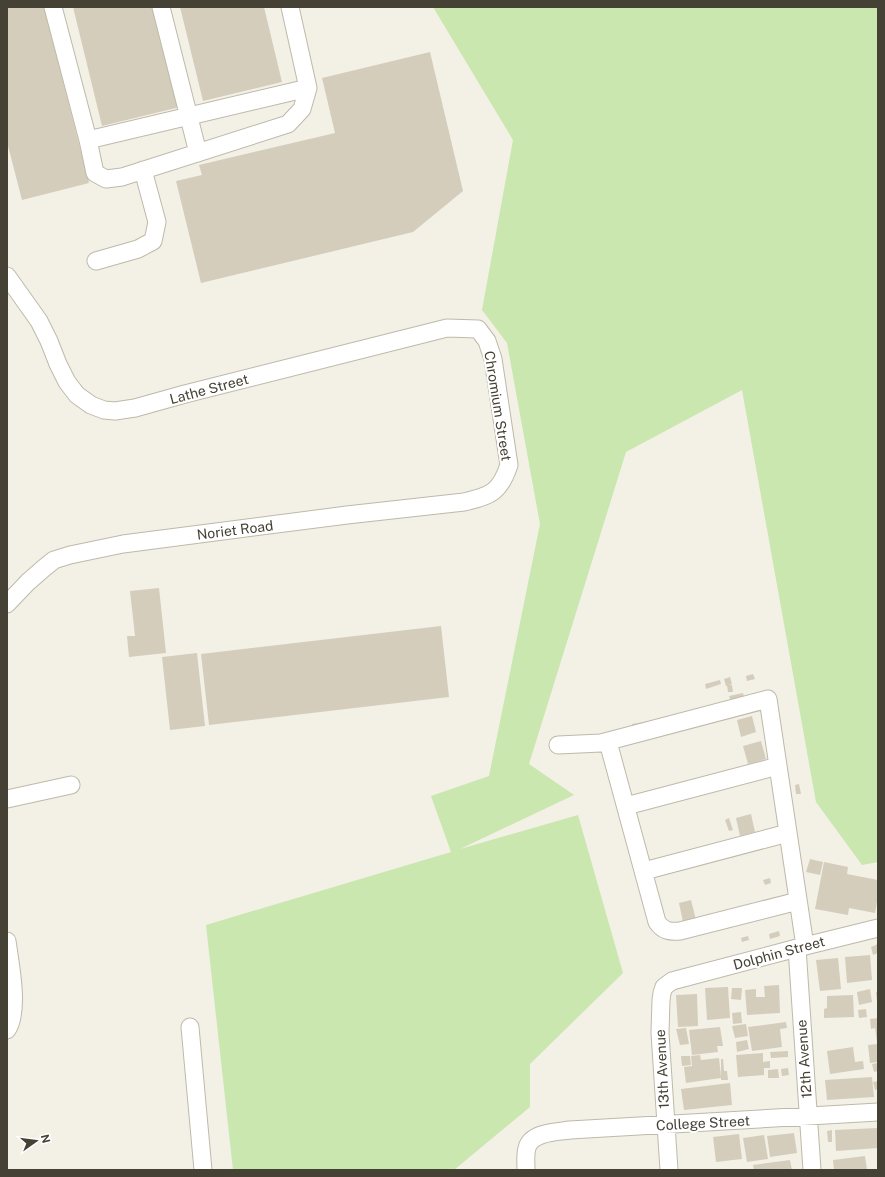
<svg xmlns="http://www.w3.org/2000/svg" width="885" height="1177" viewBox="0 0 885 1177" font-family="'Public Sans',sans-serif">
<rect width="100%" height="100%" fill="#f3f0e6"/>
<!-- green -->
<path fill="#c9e7af" d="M 433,7 L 878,7 L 878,862 L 862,865 L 816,802 L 742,390 L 626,452 L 529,764 L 574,795 L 460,849 L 578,815 L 623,973 L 530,1064 L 530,1107 L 454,1170 L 233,1170 L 206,925 L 451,852 L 431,796 L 489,776 L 540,524 L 507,343 L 482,310 L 513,140 Z"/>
<!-- building -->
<path fill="#d4cdbc" d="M 7,7 L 44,7 L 89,183 L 22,200 L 7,142 Z
M 73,7 L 155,7 L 180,107 L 102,126 Z
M 180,7 L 264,7 L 282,82 L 203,101 Z
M 430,52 L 463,191 L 413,232 L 201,283 L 176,181 L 202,175 L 199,165 L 335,133 L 322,78 Z
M 159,588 L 166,653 L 129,657 L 127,636 L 135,636 L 130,591 Z
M 441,626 L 449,697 L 209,725 L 201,654 Z
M 197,653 L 205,726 L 170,730 L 162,657 Z
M 753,674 L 755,679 L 747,681 L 746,676 Z
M 730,677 L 732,684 L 726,686 L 724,679 Z
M 720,680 L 721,684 L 706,689 L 705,684 Z
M 727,685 L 732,685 L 733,692 L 728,692 Z
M 743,693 L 744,697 L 731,701 L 729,696 Z
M 752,716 L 756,732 L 741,737 L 737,720 Z
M 649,721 L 650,727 L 634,731 L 632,724 Z
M 761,741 L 766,759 L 748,764 L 743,746 Z
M 799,784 L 801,794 L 796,794 L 795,785 Z
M 751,814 L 755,832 L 740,836 L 736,818 Z
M 729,818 L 733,830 L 729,831 L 725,820 Z
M 810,859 L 823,862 L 820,875 L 806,872 Z
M 824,862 L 848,867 L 847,874 L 878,880 L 878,896 L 875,913 L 849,908 L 848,915 L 815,909 Z
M 770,878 L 771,883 L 765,885 L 763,880 Z
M 691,900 L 696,920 L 683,922 L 679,903 Z
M 779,931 L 780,936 L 770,939 L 769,934 Z
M 748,936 L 749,940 L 742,942 L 741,938 Z
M 878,944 L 878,953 L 873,955 L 871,947 Z
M 870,955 L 872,980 L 847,983 L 845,957 Z
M 838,958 L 841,989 L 820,991 L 816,960 Z
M 779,985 L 780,1013 L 747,1015 L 745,990 L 756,989 L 756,997 L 765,997 L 764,986 Z
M 728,987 L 730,1018 L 707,1020 L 705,988 Z
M 732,988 L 742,988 L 741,1000 L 731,999 Z
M 870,989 L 872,1002 L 859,1005 L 857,992 Z
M 876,992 L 878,992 L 878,1002 L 877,1002 Z
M 697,994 L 698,1026 L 678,1027 L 676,995 Z
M 853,995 L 854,1017 L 824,1018 L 824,1009 L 827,1008 L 827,996 Z
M 866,1009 L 867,1017 L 859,1018 L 858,1010 Z
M 741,1012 L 742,1023 L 733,1024 L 732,1013 Z
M 878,1018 L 878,1042 L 877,1042 L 875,1028 L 871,1029 L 870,1019 Z
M 786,1022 L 787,1028 L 780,1029 L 782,1047 L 752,1051 L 748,1027 Z
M 746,1024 L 748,1036 L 735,1038 L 732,1026 Z
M 720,1027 L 723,1046 L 717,1046 L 718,1052 L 692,1055 L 689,1030 Z
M 686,1028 L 689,1044 L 680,1045 L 676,1029 Z
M 747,1040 L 749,1049 L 737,1052 L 736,1042 Z
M 877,1044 L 878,1062 L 870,1063 L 868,1045 Z
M 853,1047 L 855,1062 L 863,1061 L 864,1069 L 830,1074 L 827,1051 Z
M 788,1051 L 788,1057 L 771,1058 L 770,1052 Z
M 763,1053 L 763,1062 L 770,1061 L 770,1068 L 764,1068 L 764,1075 L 738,1077 L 736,1055 Z
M 700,1055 L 701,1060 L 719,1058 L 721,1077 L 721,1059 L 723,1059 L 724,1071 L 727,1071 L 728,1080 L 721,1080 L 721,1078 L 686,1083 L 684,1067 L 692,1066 L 691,1056 Z
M 681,1056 L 690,1056 L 691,1065 L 682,1066 Z
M 878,1063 L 878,1071 L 874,1072 L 872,1064 Z
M 788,1068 L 789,1075 L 782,1076 L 781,1069 Z
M 778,1069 L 779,1078 L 768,1078 L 768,1070 Z
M 872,1077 L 874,1097 L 827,1100 L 825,1080 Z
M 878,1081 L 878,1089 L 875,1090 L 873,1082 Z
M 730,1083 L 732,1105 L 684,1110 L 681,1089 Z
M 877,1128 L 878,1148 L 836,1151 L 835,1130 Z
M 832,1130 L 832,1142 L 828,1142 L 827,1131 Z
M 794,1133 L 797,1153 L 770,1157 L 767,1136 Z
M 739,1134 L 742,1159 L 716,1162 L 713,1137 Z
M 764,1135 L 768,1159 L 747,1162 L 743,1138 Z
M 865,1156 L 867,1170 L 834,1170 L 833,1160 Z
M 790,1160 L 792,1170 L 754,1170 L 753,1165 Z"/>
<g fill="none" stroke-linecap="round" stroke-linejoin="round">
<!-- minor casing -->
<g stroke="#beb9a9" stroke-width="19">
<path id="minor" d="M 53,7 L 88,140 L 95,173 L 106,179 L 122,177 L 288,124 L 302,109 L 308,88 L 290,7
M 161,7 L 198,153
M 88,140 L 308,88
M 96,261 L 138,249 L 153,241 L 157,222 L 143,170
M 7,276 L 39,321 L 49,341 L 58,364 L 67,382 L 77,395 L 91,405 L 104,410 L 115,411 L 135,408 L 185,394 L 447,328 L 478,329 L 487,341 L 493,359 L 509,465 C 500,492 491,496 464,502 L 347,515 L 123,544 L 70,555 L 54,560 L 44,568 L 28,582 L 7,604
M 608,742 L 657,922 C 663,931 670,932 680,931 L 798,901
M 558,745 L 601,743 L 768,699 L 805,946
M 7,799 L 71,785
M 626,806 L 778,766
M 644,871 L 788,833
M 7,941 C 10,963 20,1011 7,1030
M 797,948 L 812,1170
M 190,1027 L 203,1170
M 526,1170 C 526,1163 525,1155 527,1148 C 531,1132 557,1132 570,1130 L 878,1112
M 669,1170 L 660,1033 L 661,1000 L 662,993 L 664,987 L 672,981 L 797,948 L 878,928"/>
</g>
<!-- minor -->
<use href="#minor" stroke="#fff" stroke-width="17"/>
</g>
<g text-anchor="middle" stroke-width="4" stroke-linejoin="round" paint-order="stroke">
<!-- street labels -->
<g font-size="14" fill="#464135" stroke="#fff">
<text transform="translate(209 389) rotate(-15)" y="5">Lathe Street</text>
<text transform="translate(498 406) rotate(81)" y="5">Chromium Street</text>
<text transform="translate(235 530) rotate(-7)" y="5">Noriet Road</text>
<text transform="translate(779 953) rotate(-15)" y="5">Dolphin Street</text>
<text transform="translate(804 1059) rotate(-94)" y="5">12th Avenue</text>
<text transform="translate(662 1069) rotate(-93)" y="5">13th Avenue</text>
<text transform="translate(703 1123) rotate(-3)" y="5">College Street</text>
</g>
</g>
<!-- border -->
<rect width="885" height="1177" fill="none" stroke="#464135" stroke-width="16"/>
<!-- north arrow -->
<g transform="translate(36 1141) rotate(76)" stroke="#ffffff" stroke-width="3" paint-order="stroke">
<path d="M0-3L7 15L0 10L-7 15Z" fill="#464135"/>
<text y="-6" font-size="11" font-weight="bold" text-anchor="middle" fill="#464135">N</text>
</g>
</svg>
